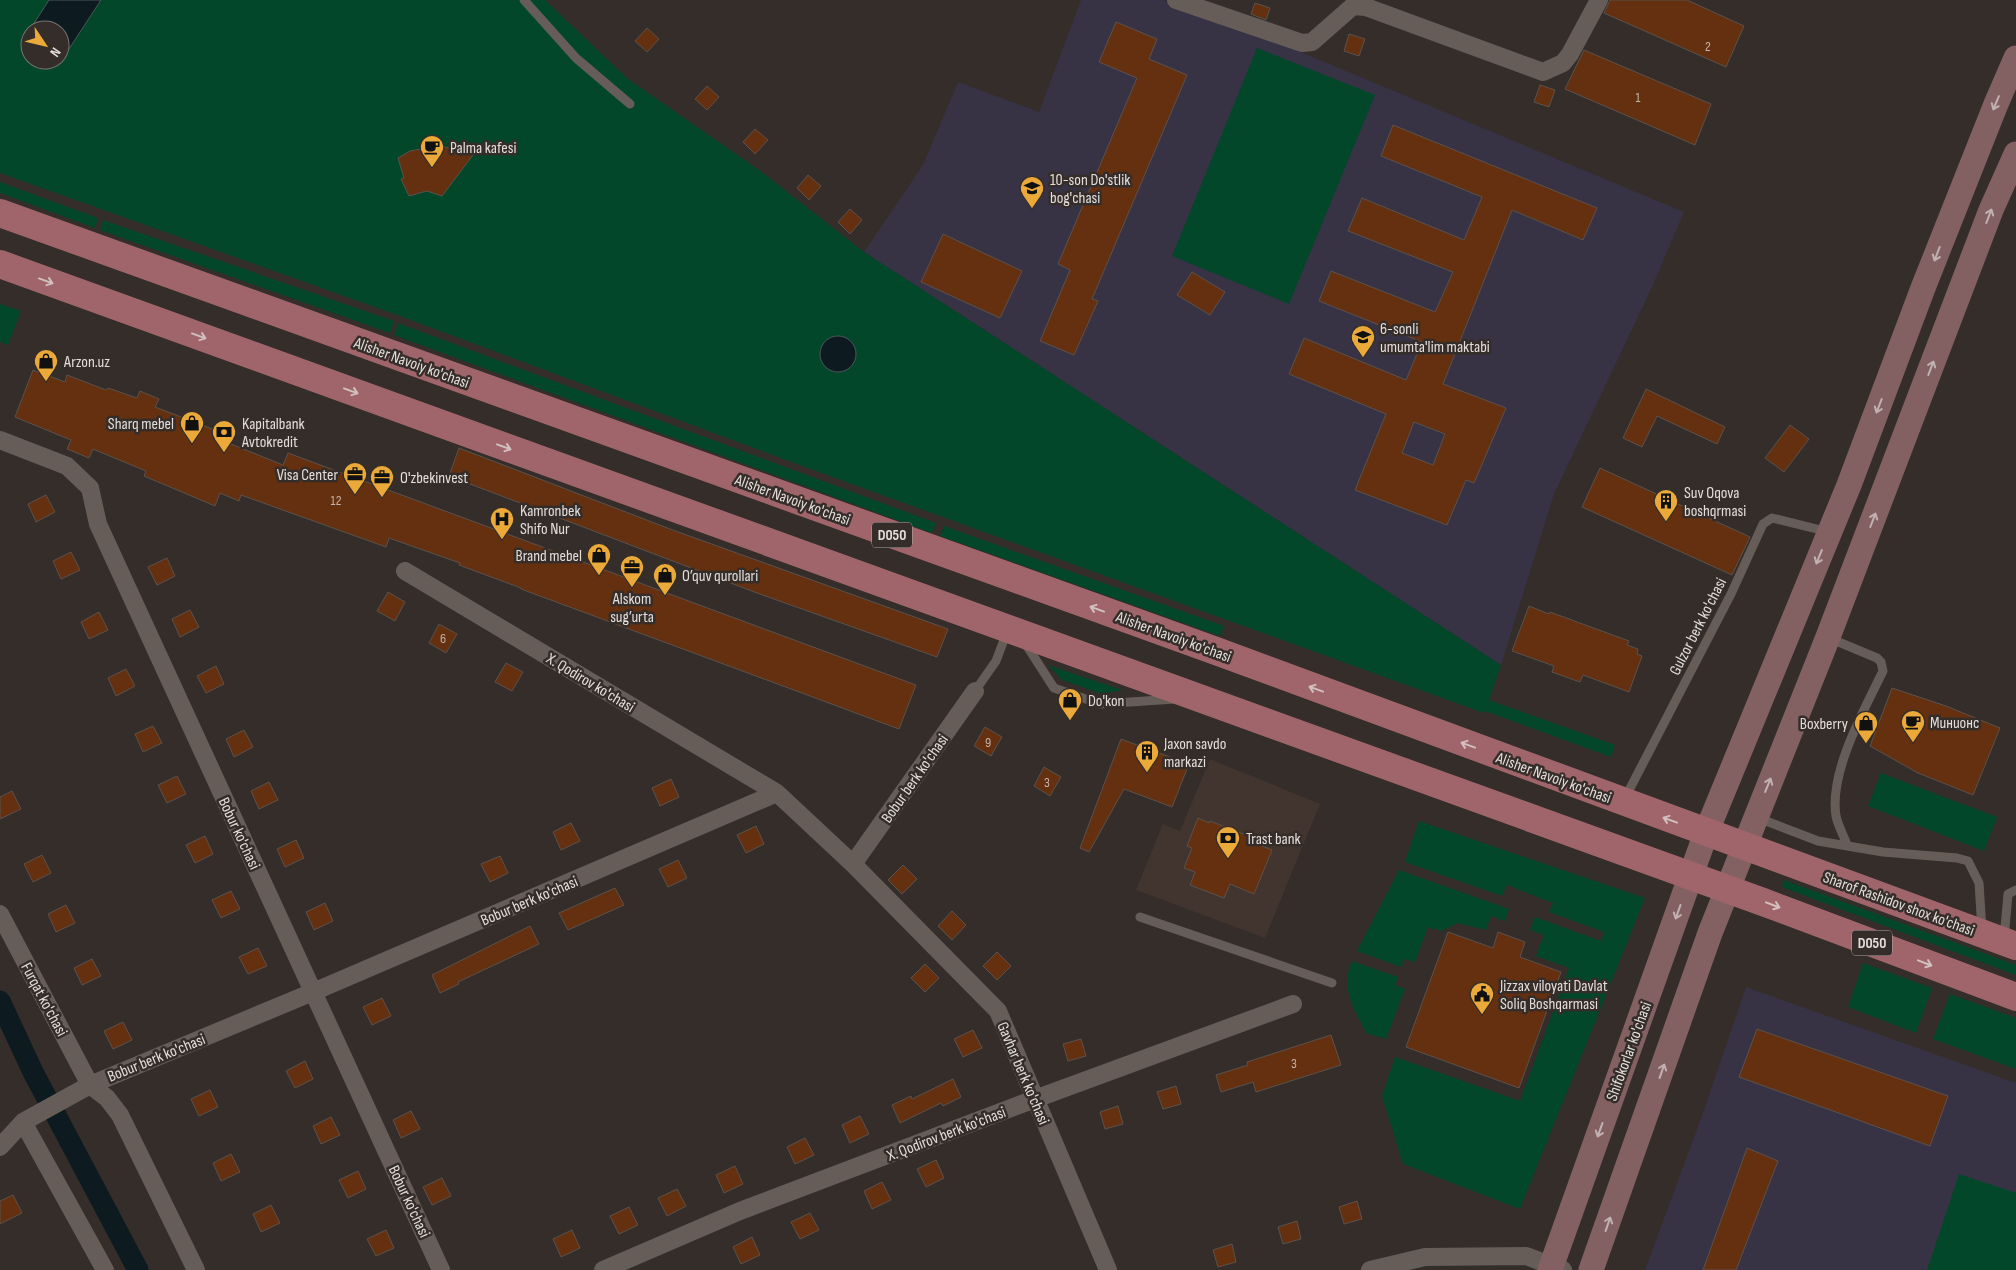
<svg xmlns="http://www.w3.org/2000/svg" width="2016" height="1270" viewBox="0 0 2016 1270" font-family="'Sofia Sans Condensed',sans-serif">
<rect width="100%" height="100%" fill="#342d29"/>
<!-- built -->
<path fill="#42352f" d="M 1210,759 L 1320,804 L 1265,938 L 1136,890 L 1163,824 L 1180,831 Z"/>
<!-- education -->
<path fill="#373344" d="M 1081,0 L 1163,0 L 1255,33 L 1684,212 L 1652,287 L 1554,494 L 1501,665 L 864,252 L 923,165 L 958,82 L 1039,112 Z
M 1746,987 L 2016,1083 L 2016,1270 L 1645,1270 L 1703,1113 Z"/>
<!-- green -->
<path fill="#02472a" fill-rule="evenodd" d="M 0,0 L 545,0 L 628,79 L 759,170 L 864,252 L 1501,665 L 1489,700 L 1615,745 L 1611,757 L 1485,711 L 1484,713 L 816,471 L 400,316 L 0,173 ZM 30,30 L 60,30 L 60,60 L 30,60 Z
M 1257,48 L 1375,95 L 1289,304 L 1172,256 Z
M 0,182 L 98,218 L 95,228 L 0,193 Z
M 103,220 L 394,321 L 390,333 L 100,230 Z
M 0,304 L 21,311 L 8,345 L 0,342 Z
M 398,323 L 936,523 L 932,533 L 394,335 Z
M 944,526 L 1224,626 L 1220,636 L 940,536 Z
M 1048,665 L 1122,690 L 1102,694 L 1062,680 Z
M 1881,773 L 1997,817 L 1984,851 L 1868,806 Z
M 1419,821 L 1645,898 L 1520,1209 L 1403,1164 L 1382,1096 L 1395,1057 L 1520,1101 L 1569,968 L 1536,956 L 1544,935 L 1530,930 L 1535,917 L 1601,941 L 1604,932 L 1549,912 L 1553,903 L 1507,885 L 1502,896 L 1405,862 Z
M 1399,870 L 1509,909 L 1505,921 L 1491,916 L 1486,930 L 1457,923 L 1441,931 L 1428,927 L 1415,962 L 1404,959 L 1401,967 L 1357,951 Z
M 1784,880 L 2016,965 L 2016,975 L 1782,887 Z
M 1352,961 L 1398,977 L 1395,985 L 1405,989 L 1386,1039 L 1366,1033 C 1354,1008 1340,989 1352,961 Z
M 1863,963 L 1932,988 L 1916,1033 L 1848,1007 Z
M 1950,994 L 2016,1018 L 2016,1069 L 1933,1039 Z
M 1959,1174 L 2016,1193 L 2016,1270 L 1927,1270 Z"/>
<!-- water -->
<path fill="#0d1b20" stroke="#4d5658" d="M 49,0 L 101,0 L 67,52 L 60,47 L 60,30 L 34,30 L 31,28 Z
M820 354a18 18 0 1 1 36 0a18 18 0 1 1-36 0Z"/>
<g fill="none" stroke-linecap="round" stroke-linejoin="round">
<!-- canal -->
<path stroke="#0d1b20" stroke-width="21" d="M 0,1001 L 33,1072 L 138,1270"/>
</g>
<!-- building -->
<path fill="#643010" stroke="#5a524e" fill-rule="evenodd" d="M 1610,0 L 1687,0 L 1744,26 L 1726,67 L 1604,13 Z
M 1255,3 L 1270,8 L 1266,20 L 1251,14 Z
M 1116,22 L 1157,39 L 1149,59 L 1187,75 L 1092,299 L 1098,301 L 1074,355 L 1040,341 L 1070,270 L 1058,264 L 1137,78 L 1099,62 Z
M 647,28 L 659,39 L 647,52 L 635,41 Z
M 1349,34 L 1365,39 L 1359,56 L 1344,51 Z
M 1584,50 L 1711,104 L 1695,145 L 1565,89 Z
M 1540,85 L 1555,90 L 1549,107 L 1534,102 Z
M 707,86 L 719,97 L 707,110 L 695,99 Z
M 1393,125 L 1597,208 L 1583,240 L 1512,210 L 1443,384 L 1506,408 L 1474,483 L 1466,480 L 1447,525 L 1355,490 L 1386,414 L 1289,374 L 1304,338 L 1406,380 L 1422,342 L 1319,301 L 1331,271 L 1435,312 L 1453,272 L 1348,231 L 1362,198 L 1464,240 L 1482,197 L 1381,156 ZM 1414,422 L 1445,434 L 1433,465 L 1402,453 Z
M 755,129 L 768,140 L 755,154 L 743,142 Z
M 437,146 L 451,148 L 473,155 L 442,196 L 427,191 L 409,196 L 401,179 L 404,178 L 398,158 L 410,151 Z
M 808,175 L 821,186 L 809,200 L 797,188 Z
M 850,209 L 862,220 L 850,234 L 838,222 Z
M 943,234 L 1022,271 L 1000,318 L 921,282 Z
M 1192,272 L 1225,292 L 1210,315 L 1177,295 Z
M 33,370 L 65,382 L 67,375 L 106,390 L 108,388 L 137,398 L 140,391 L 159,399 L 155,407 L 228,435 L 226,442 L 283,465 L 288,453 L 916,685 L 899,729 L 521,589 L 521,588 L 459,565 L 460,563 L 389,538 L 386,547 L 241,495 L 239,501 L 220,493 L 215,506 L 144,476 L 146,471 L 93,449 L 89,458 L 67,449 L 71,440 L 15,417 Z
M 1646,389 L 1725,427 L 1717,444 L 1657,416 L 1642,447 L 1623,438 Z
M 1790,425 L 1809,439 L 1784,472 L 1765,458 Z
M 459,448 L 670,529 L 948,629 L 937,657 L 757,593 L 449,476 Z
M 1600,468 L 1750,537 L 1732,575 L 1582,507 Z
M 46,495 L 55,512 L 36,522 L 28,504 Z
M 71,552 L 80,570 L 61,579 L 53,561 Z
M 167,558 L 175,576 L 157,585 L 148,567 Z
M 388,592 L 405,602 L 395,621 L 377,611 Z
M 1529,606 L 1549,614 L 1550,612 L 1629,641 L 1627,645 L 1638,649 L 1637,654 L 1642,656 L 1629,692 L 1583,675 L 1580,682 L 1552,672 L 1554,666 L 1512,651 Z
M 190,610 L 199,627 L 180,637 L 172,619 Z
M 99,612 L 108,630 L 89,639 L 81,622 Z
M 439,624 L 457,634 L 446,653 L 429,643 Z
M 506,663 L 523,672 L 512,691 L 495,682 Z
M 216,666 L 224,684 L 206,693 L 197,676 Z
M 126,669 L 135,686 L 116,696 L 108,678 Z
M 1892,688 L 1946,706 L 2000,728 L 1973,795 L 1918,773 L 1870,746 Z
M 153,726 L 162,743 L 143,752 L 135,734 Z
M 985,727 L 1002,737 L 991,756 L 974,746 Z
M 244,730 L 253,747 L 234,757 L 226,739 Z
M 1121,739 L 1189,764 L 1172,807 L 1124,789 L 1089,852 L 1080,848 Z
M 1044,767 L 1061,777 L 1050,796 L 1034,786 Z
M 177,776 L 186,794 L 167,803 L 158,785 Z
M 671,779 L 679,797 L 660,806 L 652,788 Z
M 269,782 L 278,800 L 259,809 L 251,791 Z
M 12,791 L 21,809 L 0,819 L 0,797 Z
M 1198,818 L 1209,823 L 1210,821 L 1256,839 L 1254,843 L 1272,850 L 1254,894 L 1230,884 L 1224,898 L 1190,885 L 1195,872 L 1184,868 L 1192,848 L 1187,846 Z
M 571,823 L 580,841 L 561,850 L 553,832 Z
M 756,826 L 764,844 L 746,853 L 737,835 Z
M 205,836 L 213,854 L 195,863 L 186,845 Z
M 296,840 L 304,858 L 285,867 L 277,849 Z
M 42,855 L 51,873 L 33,882 L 24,864 Z
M 500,856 L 508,873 L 490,882 L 481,864 Z
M 678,860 L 687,878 L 668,887 L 659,869 Z
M 903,865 L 917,879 L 902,894 L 888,880 Z
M 615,888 L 624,905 L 568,930 L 559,913 Z
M 231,891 L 240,909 L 221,918 L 212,900 Z
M 325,903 L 333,921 L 314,930 L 306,912 Z
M 66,905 L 75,923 L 56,932 L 48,914 Z
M 952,911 L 966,925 L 952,940 L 938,926 Z
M 530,926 L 539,944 L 458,982 L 459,984 L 440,993 L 432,975 Z
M 1448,932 L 1493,948 L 1498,932 L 1525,942 L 1520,957 L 1561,972 L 1519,1088 L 1406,1047 Z
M 258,948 L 267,966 L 248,974 L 239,957 Z
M 997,952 L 1011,966 L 997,980 L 983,966 Z
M 92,959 L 101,976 L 82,985 L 74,968 Z
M 925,964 L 939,978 L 925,992 L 911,978 Z
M 382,998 L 391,1016 L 372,1025 L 363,1007 Z
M 123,1022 L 132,1040 L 113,1049 L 104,1031 Z
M 1757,1029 L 1948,1096 L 1930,1146 L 1739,1077 Z
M 973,1030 L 982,1048 L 963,1057 L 954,1039 Z
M 1331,1035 L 1341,1065 L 1256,1092 L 1253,1082 L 1221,1092 L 1216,1075 L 1248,1065 L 1247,1062 Z
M 1081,1039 L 1086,1056 L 1068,1061 L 1063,1044 Z
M 305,1061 L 313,1079 L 295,1088 L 286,1071 Z
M 953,1079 L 961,1097 L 943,1106 L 941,1103 L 900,1123 L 892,1105 L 911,1096 L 912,1099 Z
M 1176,1086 L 1181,1104 L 1163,1109 L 1157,1092 Z
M 210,1090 L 218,1107 L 199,1116 L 191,1099 Z
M 1118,1106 L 1123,1124 L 1105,1129 L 1100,1112 Z
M 411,1111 L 420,1129 L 401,1138 L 393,1120 Z
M 860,1116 L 869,1134 L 850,1143 L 842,1125 Z
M 331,1117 L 340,1135 L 321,1144 L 313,1126 Z
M 805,1138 L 814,1155 L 795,1164 L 787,1147 Z
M 1747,1148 L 1778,1161 L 1736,1270 L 1703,1270 Z
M 231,1154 L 240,1172 L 221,1181 L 213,1163 Z
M 936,1160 L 944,1178 L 926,1187 L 917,1169 Z
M 735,1166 L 743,1184 L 724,1193 L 716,1175 Z
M 358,1171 L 366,1189 L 348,1198 L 339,1180 Z
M 442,1178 L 451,1196 L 432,1205 L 423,1187 Z
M 882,1182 L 891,1200 L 872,1209 L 864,1191 Z
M 677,1189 L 686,1206 L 667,1216 L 658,1198 Z
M 13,1195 L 22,1213 L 0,1224 L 0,1201 Z
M 1357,1201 L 1362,1219 L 1344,1224 L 1339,1207 Z
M 271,1205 L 280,1223 L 261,1232 L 253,1214 Z
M 629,1207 L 638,1225 L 619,1234 L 610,1216 Z
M 810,1213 L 819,1230 L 800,1239 L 791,1222 Z
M 1297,1221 L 1301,1239 L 1283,1244 L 1278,1227 Z
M 386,1230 L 394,1248 L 376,1256 L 367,1239 Z
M 572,1230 L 580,1248 L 561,1257 L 553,1239 Z
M 752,1237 L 760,1255 L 741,1264 L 733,1247 Z
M 1232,1244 L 1236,1262 L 1218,1267 L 1213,1250 Z"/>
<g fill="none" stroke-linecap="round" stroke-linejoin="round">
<!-- service -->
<path stroke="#665d59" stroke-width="9" d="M 524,0 L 576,58 L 630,104
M 1829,638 L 1877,658 L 1881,662 L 1883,671 C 1864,710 1829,772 1836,816 C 1838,826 1844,836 1847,845
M 1025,643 L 1054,688 L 1100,704 L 1175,699
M 975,691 L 996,661 L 1007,632
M 1625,798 L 1731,594 L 1763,524 L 1772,518 L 1829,532
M 1758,818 L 1818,841 L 1883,852 L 1957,858 L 1968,861 L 1979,883 L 1982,930
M 1140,917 L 1332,983
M 2004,939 L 2008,894 L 2016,890"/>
<!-- minor -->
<path stroke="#665d59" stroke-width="18" d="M 1176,0 L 1302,43 L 1312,42 L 1353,6 L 1366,7 L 1543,72 L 1563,63 L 1570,54 L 1599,0
M 0,440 L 67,466 L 90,488 L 98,524 L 441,1270
M 405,571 L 777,793
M 853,864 L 998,1011 L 1108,1270
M 0,914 L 90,1085 L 107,1098 L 120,1115 L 196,1270
M 23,1122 L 105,1270
M 0,1147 L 23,1122 L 90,1085 L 313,992 L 777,793 L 853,864 L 975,691
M 603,1270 L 740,1211 L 1035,1099 L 1293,1004
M 1370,1270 L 1425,1257 L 1526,1256 L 1563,1270"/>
<!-- secondary -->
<path stroke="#836162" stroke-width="25" d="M 1550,1270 L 1706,833 L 1849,485 L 1923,288 L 1996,104 L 2016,58
M 1591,1270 L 1710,933 L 1828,637 L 1991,210 L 2016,154"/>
<!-- primary -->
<path stroke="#a0656b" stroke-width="28" d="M 0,213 L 1216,651 L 2016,946
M 0,264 L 1763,902 L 2016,997"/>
</g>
<!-- one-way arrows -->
<defs><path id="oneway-shaft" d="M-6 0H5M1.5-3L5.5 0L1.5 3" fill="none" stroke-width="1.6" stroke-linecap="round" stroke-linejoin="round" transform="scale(1.25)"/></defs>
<g stroke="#c1b2b1">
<use href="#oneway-shaft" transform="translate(1996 103) rotate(113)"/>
<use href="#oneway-shaft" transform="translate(1989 216) rotate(-69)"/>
<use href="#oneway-shaft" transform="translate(1937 254) rotate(111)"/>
<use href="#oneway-shaft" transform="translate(1931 368) rotate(-69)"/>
<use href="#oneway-shaft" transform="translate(1879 406) rotate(111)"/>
<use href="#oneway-shaft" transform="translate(1873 520) rotate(-69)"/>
<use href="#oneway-shaft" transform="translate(1819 557) rotate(112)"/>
<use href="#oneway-shaft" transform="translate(1768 785) rotate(-68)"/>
<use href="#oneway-shaft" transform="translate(1678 912) rotate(110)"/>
<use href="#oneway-shaft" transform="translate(1662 1071) rotate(-71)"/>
<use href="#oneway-shaft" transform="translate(1600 1130) rotate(110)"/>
<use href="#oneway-shaft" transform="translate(1608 1224) rotate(-71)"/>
</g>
<g stroke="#d2c0bf">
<use href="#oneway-shaft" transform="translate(46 281) rotate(20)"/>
<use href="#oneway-shaft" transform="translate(199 336) rotate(20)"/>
<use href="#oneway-shaft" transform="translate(351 391) rotate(20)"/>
<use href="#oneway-shaft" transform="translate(504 447) rotate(20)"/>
<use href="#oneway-shaft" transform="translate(1097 609) rotate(-160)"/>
<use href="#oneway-shaft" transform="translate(1316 689) rotate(-160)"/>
<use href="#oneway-shaft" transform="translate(1468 745) rotate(-160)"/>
<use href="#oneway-shaft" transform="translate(1670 820) rotate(-160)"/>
<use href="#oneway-shaft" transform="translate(1773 905) rotate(21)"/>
<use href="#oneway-shaft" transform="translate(1925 963) rotate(21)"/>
</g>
<!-- icons -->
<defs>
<g id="cafe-pin" transform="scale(1.25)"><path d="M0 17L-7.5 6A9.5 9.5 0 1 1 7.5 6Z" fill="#eba939" stroke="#342d29"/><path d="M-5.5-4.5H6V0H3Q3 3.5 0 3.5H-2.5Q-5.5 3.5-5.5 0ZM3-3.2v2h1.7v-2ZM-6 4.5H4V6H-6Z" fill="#111"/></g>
<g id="school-pin" transform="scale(1.25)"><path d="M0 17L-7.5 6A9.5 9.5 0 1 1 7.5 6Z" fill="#eba939" stroke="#342d29"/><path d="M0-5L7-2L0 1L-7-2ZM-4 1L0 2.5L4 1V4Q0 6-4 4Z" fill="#111"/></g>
<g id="shop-pin" transform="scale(1.25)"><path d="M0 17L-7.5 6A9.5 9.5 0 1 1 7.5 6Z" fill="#eba939" stroke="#342d29"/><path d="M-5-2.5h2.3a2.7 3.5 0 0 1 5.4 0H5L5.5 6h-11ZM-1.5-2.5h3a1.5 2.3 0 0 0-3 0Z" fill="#111"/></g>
<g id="bank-pin" transform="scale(1.25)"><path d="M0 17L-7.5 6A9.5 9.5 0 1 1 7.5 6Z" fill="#eba939" stroke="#342d29"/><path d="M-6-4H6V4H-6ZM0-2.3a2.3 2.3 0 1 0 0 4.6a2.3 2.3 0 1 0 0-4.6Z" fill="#111"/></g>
<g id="office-pin" transform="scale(1.25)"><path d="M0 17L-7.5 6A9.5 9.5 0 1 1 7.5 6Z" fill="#eba939" stroke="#342d29"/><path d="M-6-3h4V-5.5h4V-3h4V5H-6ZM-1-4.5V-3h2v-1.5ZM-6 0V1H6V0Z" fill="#111"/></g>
<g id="building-pin" transform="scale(1.25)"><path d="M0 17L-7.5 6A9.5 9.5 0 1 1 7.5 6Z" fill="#eba939" stroke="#342d29"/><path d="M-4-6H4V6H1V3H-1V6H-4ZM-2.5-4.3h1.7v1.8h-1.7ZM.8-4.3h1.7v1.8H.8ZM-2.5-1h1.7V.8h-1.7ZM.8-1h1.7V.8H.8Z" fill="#111"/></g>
<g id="hospital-pin" transform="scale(1.25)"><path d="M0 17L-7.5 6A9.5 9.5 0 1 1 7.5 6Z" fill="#eba939" stroke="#342d29"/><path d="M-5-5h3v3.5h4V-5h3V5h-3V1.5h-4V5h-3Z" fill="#111"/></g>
<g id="civic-pin" transform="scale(1.25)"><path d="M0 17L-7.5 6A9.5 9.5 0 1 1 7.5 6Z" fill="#eba939" stroke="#342d29"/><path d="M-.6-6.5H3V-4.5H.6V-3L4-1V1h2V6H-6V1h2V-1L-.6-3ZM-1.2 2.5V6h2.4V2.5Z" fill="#111"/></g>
</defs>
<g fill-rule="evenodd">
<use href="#cafe-pin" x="432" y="147"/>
<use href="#school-pin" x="1032" y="188"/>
<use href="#school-pin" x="1363" y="337"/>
<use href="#shop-pin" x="46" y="361"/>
<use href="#shop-pin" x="192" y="423"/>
<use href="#bank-pin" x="224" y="432"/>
<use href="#office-pin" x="355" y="474"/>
<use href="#office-pin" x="382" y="477"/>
<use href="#building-pin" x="1666" y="501"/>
<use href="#hospital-pin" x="502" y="519"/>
<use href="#shop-pin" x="599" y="555"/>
<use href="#office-pin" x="632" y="567"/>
<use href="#shop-pin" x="665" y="575"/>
<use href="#shop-pin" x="1070" y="700"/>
<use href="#cafe-pin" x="1913" y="722"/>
<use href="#shop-pin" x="1866" y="723"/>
<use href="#building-pin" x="1147" y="752"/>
<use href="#bank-pin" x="1228" y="838"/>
<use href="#civic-pin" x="1482" y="994"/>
</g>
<g text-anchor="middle" stroke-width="5" stroke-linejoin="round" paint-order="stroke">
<!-- number labels -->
<g font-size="14" fill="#c3b2a8">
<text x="1708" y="51">2</text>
<text x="1638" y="102">1</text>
<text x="336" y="505">12</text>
<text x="443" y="643">6</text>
<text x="988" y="747">9</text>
<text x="1047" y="787">3</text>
<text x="1294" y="1068">3</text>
</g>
<!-- shield labels -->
<g fill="#342d29" stroke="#aea9a6" stroke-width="1">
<rect x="872" y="522.5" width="40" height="25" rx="4"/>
<rect x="1852" y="930.5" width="40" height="25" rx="4"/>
</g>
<g font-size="15" font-weight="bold" fill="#e3dedb">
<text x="892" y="540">D050</text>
<text x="1872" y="948">D050</text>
</g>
<!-- poi labels -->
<g font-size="16" fill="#e3dedb" stroke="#342d29" text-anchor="start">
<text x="450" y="153">Palma kafesi</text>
<text x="1050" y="185">10-son Do'stlik<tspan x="1050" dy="18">bog'chasi</tspan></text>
<text x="1380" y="334">6-sonli<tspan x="1380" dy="18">umumta'lim maktabi</tspan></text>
<text x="64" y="367">Arzon.uz</text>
<text x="174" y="429" text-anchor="end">Sharq mebel</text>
<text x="242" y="429">Kapitalbank<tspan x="242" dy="18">Avtokredit</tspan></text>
<text x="338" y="480" text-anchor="end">Visa Center</text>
<text x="400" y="483">O'zbekinvest</text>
<text x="1684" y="498">Suv Oqova<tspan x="1684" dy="18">boshqrmasi</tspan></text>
<text x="520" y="516">Kamronbek<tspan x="520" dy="18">Shifo Nur</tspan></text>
<text x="582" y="561" text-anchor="end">Brand mebel</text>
<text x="682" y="581">O’quv qurollari</text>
<text x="632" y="604" text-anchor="middle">Alskom<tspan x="632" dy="18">sug’urta</tspan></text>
<text x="1088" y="706">Do'kon</text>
<text x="1930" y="728">Минионс</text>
<text x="1848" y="729" text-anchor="end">Boxberry</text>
<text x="1164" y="749">Jaxon savdo<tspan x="1164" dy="18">markazi</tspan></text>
<text x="1246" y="844">Trast bank</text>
<text x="1500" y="991">Jizzax viloyati Davlat<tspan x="1500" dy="18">Soliq Boshqarmasi</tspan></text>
</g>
<!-- street labels -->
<g font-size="16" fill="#e3dedb" stroke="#342d29">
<text transform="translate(412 362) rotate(20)" y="6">Alisher Navoiy ko'chasi</text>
<text transform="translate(793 499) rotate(20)" y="6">Alisher Navoiy ko'chasi</text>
<text transform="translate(1697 626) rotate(-63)" y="6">Gulzor berk ko'chasi</text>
<text transform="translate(1174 636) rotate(20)" y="6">Alisher Navoiy ko'chasi</text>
<text transform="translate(591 682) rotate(31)" y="6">X. Qodirov ko'chasi</text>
<text transform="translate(1554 777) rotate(20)" y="6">Alisher Navoiy ko'chasi</text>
<text transform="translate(914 778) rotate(-55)" y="6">Bobur berk ko'chasi</text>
<text transform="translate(240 833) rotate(65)" y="6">Bobur ko'chasi</text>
<text transform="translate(529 900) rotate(-23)" y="6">Bobur berk ko'chasi</text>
<text transform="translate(1899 903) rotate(20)" y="6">Sharof Rashidov shox ko'chasi</text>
<text transform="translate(45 999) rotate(62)" y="6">Furqat ko'chasi</text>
<text transform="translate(1628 1051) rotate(-70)" y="6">Shifokorlar ko'chasi</text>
<text transform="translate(156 1057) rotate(-22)" y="6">Bobur berk ko'chasi</text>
<text transform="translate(1024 1073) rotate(67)" y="6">Gavhar berk ko'chasi</text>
<text transform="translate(946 1133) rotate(-21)" y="6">X. Qodirov berk ko'chasi</text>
<text transform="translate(410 1201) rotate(65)" y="6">Bobur ko'chasi</text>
</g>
</g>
<!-- north arrow -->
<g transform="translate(45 45) rotate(125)"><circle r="24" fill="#342d29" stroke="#7a7470"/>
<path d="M0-4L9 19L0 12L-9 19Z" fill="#eba939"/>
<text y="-8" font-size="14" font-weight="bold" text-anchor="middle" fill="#e3dedb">N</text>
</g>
</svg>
